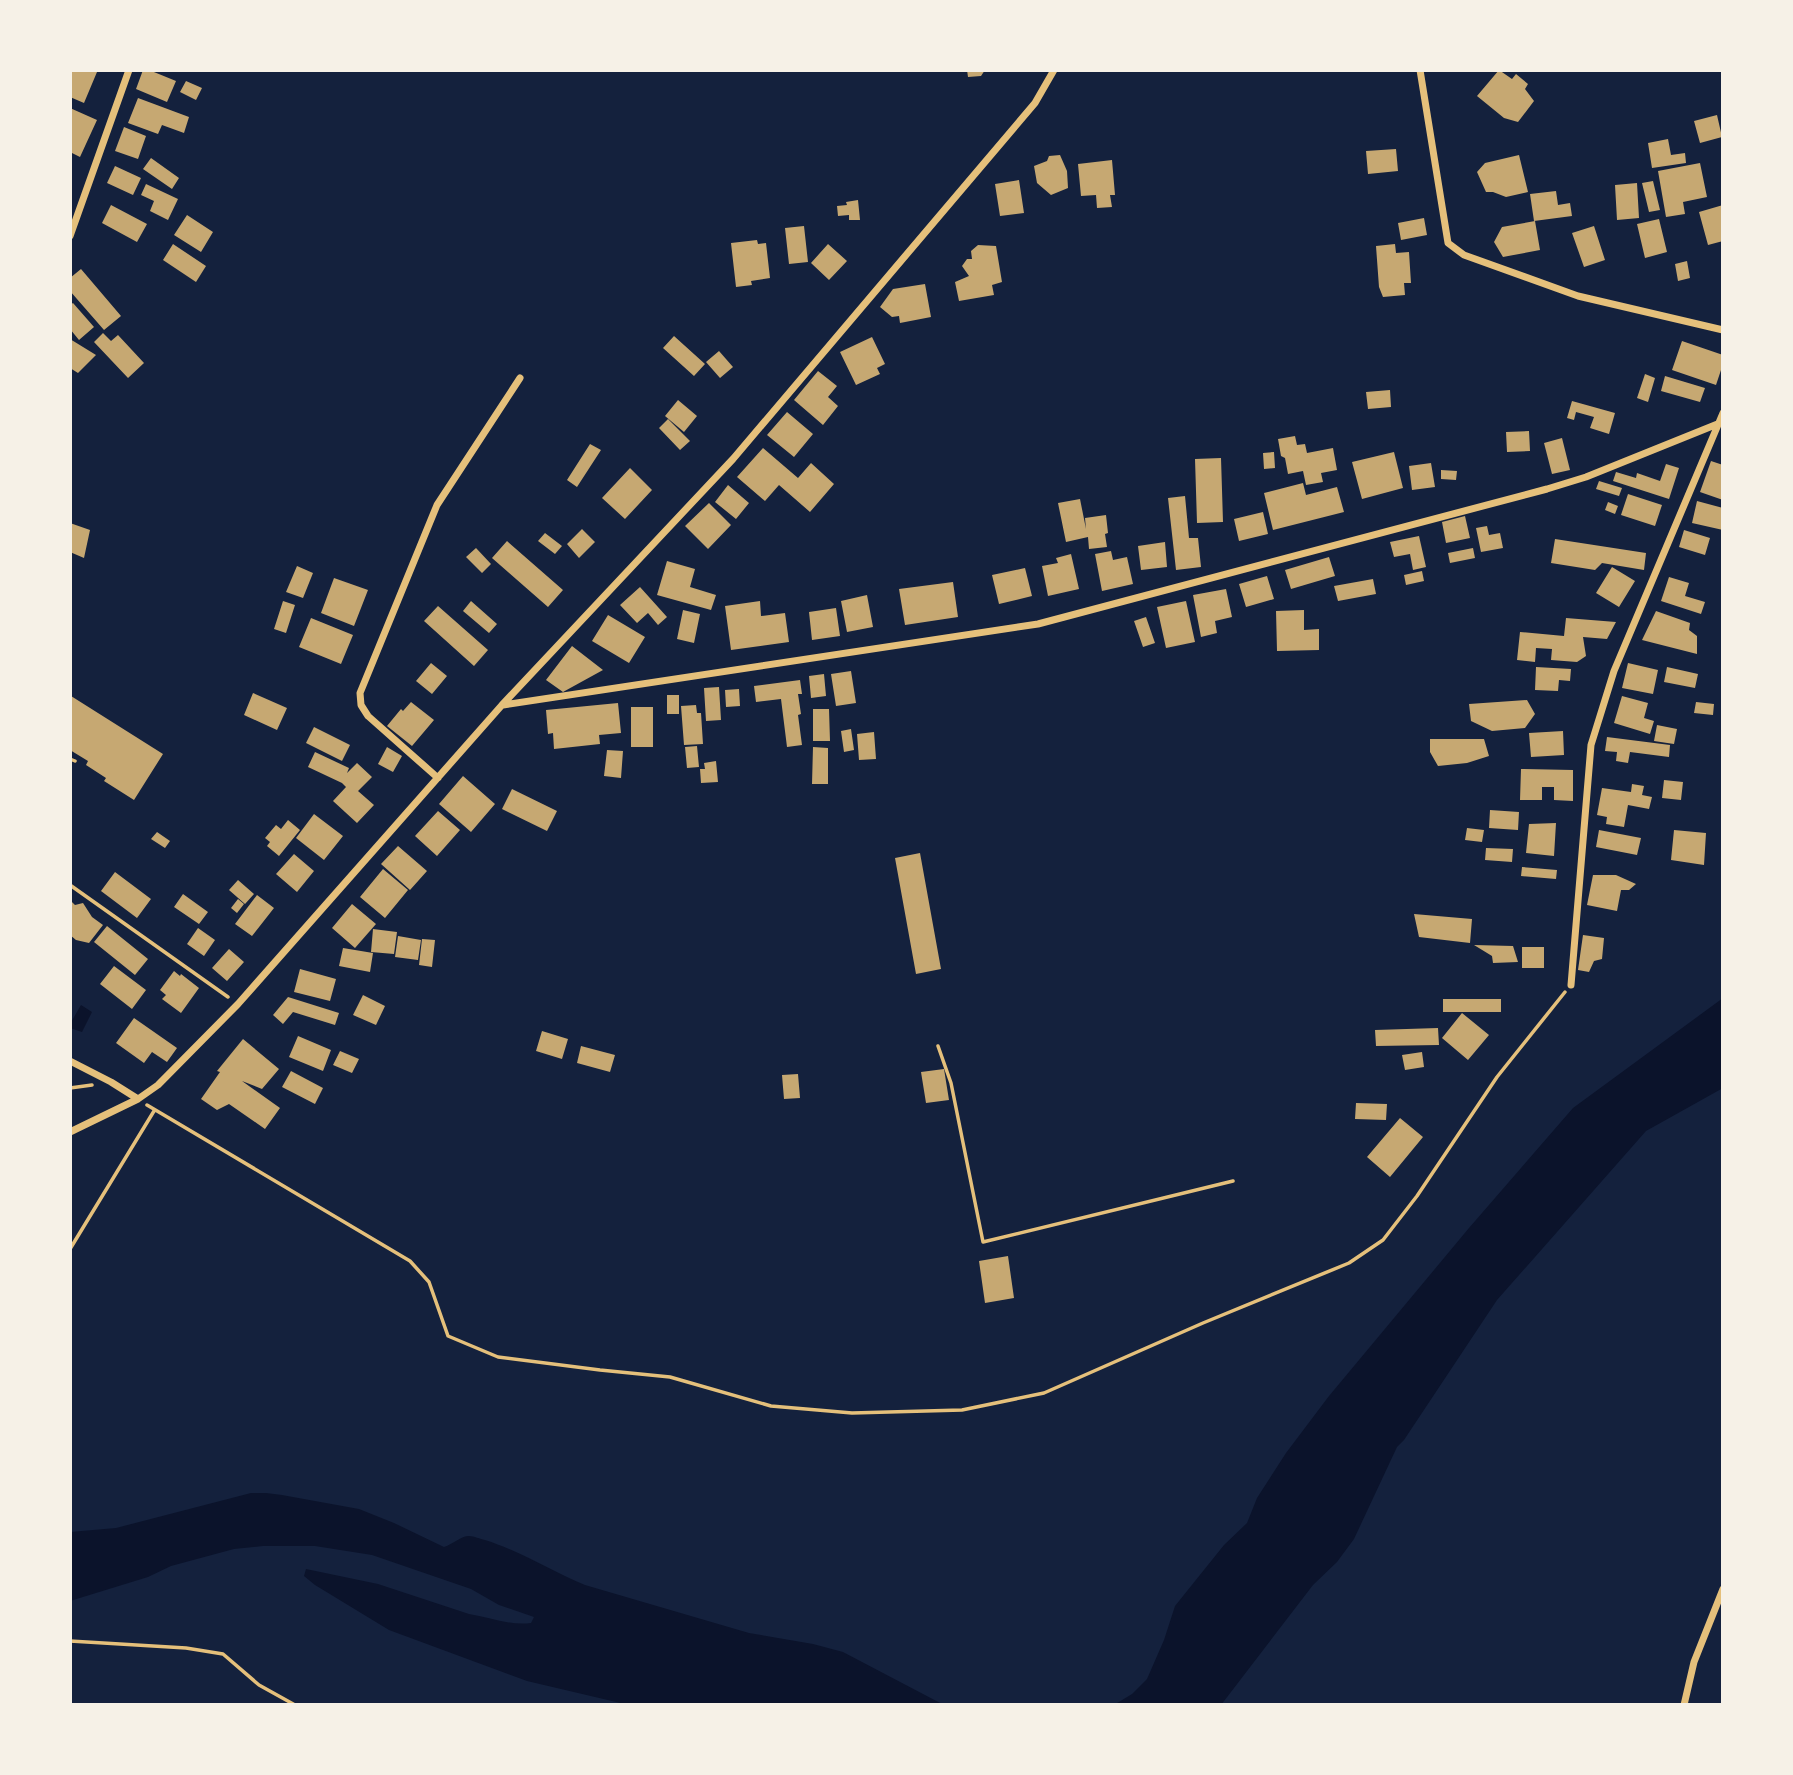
<svg xmlns="http://www.w3.org/2000/svg" width="1793" height="1775" viewBox="0 0 1793 1775" font-family="Ubuntu,sans-serif">
<rect width="100%" height="100%" fill="#14213d"/>
<!-- water -->
<path fill="#0b132b" d="M 1723,998 L 1723,1088 L 1646,1131 L 1497,1300 L 1404,1440 L 1397,1447 L 1354,1539 L 1337,1562 L 1313,1585 L 1221,1705 L 1114,1705 L 1132,1694 L 1147,1679 L 1164,1640 L 1175,1606 L 1224,1545 L 1247,1523 L 1257,1498 L 1286,1453 L 1329,1396 L 1469,1228 L 1573,1108 Z
M 81,1005 L 92,1012 L 82,1032 L 70,1028 L 70,1024 Z
M 251,1493 L 266,1493 L 282,1495 L 359,1509 L 394,1523 L 444,1547 C 453,1544 461,1536 469,1536 C 474,1536 480,1539 485,1540 C 520,1551 551,1571 585,1585 L 749,1633 L 813,1644 L 843,1652 L 944,1705 L 629,1705 L 527,1681 L 389,1630 L 315,1585 L 304,1576 L 306,1569 L 378,1584 L 469,1614 C 489,1617 510,1626 531,1623 L 534,1617 L 499,1605 L 471,1589 L 372,1555 L 315,1546 L 263,1546 L 234,1549 L 171,1566 L 148,1577 L 70,1601 L 70,1532 L 116,1528 Z"/>
<!-- building -->
<path fill="#c6a872" d="M 70,70 L 91,70 L 97,72 L 84,103 L 70,97 Z
M 143,70 L 149,70 L 176,81 L 167,102 L 136,89 Z
M 967,70 L 985,70 L 981,76 L 968,77 Z
M 1499,70 L 1512,79 L 1516,74 L 1528,84 L 1525,89 L 1534,101 L 1518,122 L 1504,118 L 1477,96 Z
M 186,81 L 202,88 L 196,100 L 180,92 Z
M 138,98 L 189,117 L 184,133 L 162,125 L 158,134 L 128,123 Z
M 70,108 L 97,120 L 80,157 L 70,152 Z
M 1717,115 L 1722,137 L 1700,143 L 1694,121 Z
M 124,127 L 146,136 L 138,159 L 115,151 Z
M 1668,139 L 1671,155 L 1685,153 L 1686,163 L 1652,168 L 1648,143 Z
M 1396,149 L 1398,171 L 1368,174 L 1366,151 Z
M 1060,155 L 1067,171 L 1068,188 L 1051,195 L 1037,183 L 1034,166 L 1047,161 L 1049,156 Z
M 1519,155 L 1528,192 L 1506,197 L 1493,192 L 1486,192 L 1477,172 L 1485,163 Z
M 151,158 L 179,178 L 172,189 L 143,169 Z
M 1112,160 L 1115,195 L 1110,195 L 1112,207 L 1097,208 L 1096,195 L 1081,196 L 1078,164 Z
M 1700,163 L 1707,197 L 1683,202 L 1685,214 L 1666,217 L 1658,171 Z
M 115,166 L 141,178 L 133,195 L 107,183 Z
M 1019,180 L 1024,213 L 1000,216 L 995,184 Z
M 1653,181 L 1660,210 L 1649,212 L 1642,183 Z
M 1637,183 L 1639,218 L 1617,220 L 1615,185 Z
M 146,184 L 178,199 L 168,220 L 150,211 L 154,201 L 141,195 Z
M 1556,191 L 1558,205 L 1570,203 L 1572,216 L 1534,221 L 1530,194 Z
M 858,200 L 860,220 L 849,220 L 849,215 L 838,216 L 837,206 L 847,205 L 846,202 Z
M 111,205 L 147,224 L 137,242 L 102,223 Z
M 1723,205 L 1723,241 L 1708,245 L 1699,212 Z
M 187,215 L 213,232 L 201,252 L 174,235 Z
M 1424,218 L 1427,235 L 1401,240 L 1398,223 Z
M 1659,219 L 1667,252 L 1645,258 L 1637,224 Z
M 1535,221 L 1540,250 L 1503,257 L 1494,242 L 1502,227 Z
M 804,226 L 808,262 L 789,264 L 785,228 Z
M 1594,226 L 1605,260 L 1584,267 L 1572,233 Z
M 757,240 L 758,244 L 766,243 L 770,278 L 751,281 L 752,285 L 736,287 L 731,243 Z
M 173,244 L 206,266 L 196,282 L 163,260 Z
M 828,244 L 847,261 L 829,280 L 811,263 Z
M 1395,244 L 1396,253 L 1409,252 L 1411,283 L 1404,283 L 1405,295 L 1383,297 L 1379,287 L 1376,246 Z
M 978,245 L 996,246 L 1002,282 L 992,285 L 994,295 L 959,301 L 955,282 L 969,276 L 962,266 L 967,259 L 972,259 L 971,251 Z
M 1687,261 L 1690,278 L 1678,281 L 1675,264 Z
M 81,269 L 121,316 L 104,330 L 70,291 L 70,278 Z
M 925,284 L 931,317 L 900,323 L 899,316 L 892,317 L 880,307 L 893,289 Z
M 73,303 L 94,327 L 79,340 L 70,329 L 70,305 Z
M 103,333 L 111,341 L 118,335 L 144,363 L 128,378 L 94,342 Z
M 674,336 L 705,364 L 694,376 L 663,348 Z
M 872,337 L 885,364 L 877,368 L 880,374 L 856,385 L 840,352 Z
M 70,339 L 96,355 L 78,373 L 70,368 Z
M 1682,341 L 1723,355 L 1723,364 L 1716,385 L 1672,370 Z
M 719,351 L 733,367 L 720,378 L 706,362 Z
M 818,371 L 837,386 L 828,397 L 838,406 L 823,425 L 794,400 Z
M 1645,374 L 1655,378 L 1648,402 L 1637,398 Z
M 1665,376 L 1705,388 L 1700,402 L 1661,391 Z
M 1390,390 L 1391,407 L 1368,409 L 1366,392 Z
M 678,400 L 697,416 L 684,432 L 665,416 Z
M 1572,401 L 1615,413 L 1609,434 L 1590,428 L 1594,417 L 1576,412 L 1574,420 L 1567,418 Z
M 787,412 L 813,434 L 794,457 L 767,435 Z
M 668,419 L 690,441 L 680,450 L 659,428 Z
M 1529,431 L 1530,451 L 1507,452 L 1506,432 Z
M 1295,436 L 1297,445 L 1305,444 L 1307,453 L 1333,448 L 1337,470 L 1321,473 L 1323,482 L 1306,485 L 1303,471 L 1288,474 L 1285,458 L 1281,456 L 1278,439 Z
M 1562,438 L 1570,470 L 1552,474 L 1544,443 Z
M 590,444 L 601,450 L 577,487 L 567,480 Z
M 763,448 L 798,478 L 811,463 L 834,484 L 810,512 L 779,485 L 765,501 L 737,477 Z
M 1274,452 L 1275,468 L 1264,469 L 1263,453 Z
M 1394,452 L 1403,488 L 1362,499 L 1352,462 Z
M 1221,458 L 1223,522 L 1197,523 L 1195,459 Z
M 1711,461 L 1723,465 L 1723,500 L 1700,492 Z
M 1431,463 L 1435,487 L 1412,490 L 1409,466 Z
M 1666,464 L 1679,468 L 1669,499 L 1613,481 L 1616,472 L 1636,478 L 1637,473 L 1660,481 Z
M 630,468 L 652,490 L 625,519 L 602,498 Z
M 1441,470 L 1457,471 L 1456,480 L 1441,479 Z
M 1599,481 L 1622,488 L 1619,496 L 1596,489 Z
M 1303,483 L 1306,495 L 1337,487 L 1344,512 L 1273,530 L 1264,493 Z
M 728,485 L 749,503 L 736,519 L 715,502 Z
M 1628,494 L 1662,505 L 1655,526 L 1621,515 Z
M 1185,496 L 1189,538 L 1198,538 L 1201,567 L 1176,570 L 1168,498 Z
M 1080,499 L 1086,529 L 1085,518 L 1106,515 L 1108,533 L 1105,534 L 1107,547 L 1089,549 L 1088,537 L 1066,542 L 1058,503 Z
M 1697,501 L 1723,508 L 1723,530 L 1692,523 Z
M 1608,502 L 1618,506 L 1615,514 L 1605,510 Z
M 709,503 L 731,525 L 708,549 L 685,526 Z
M 1263,512 L 1268,534 L 1239,541 L 1234,519 Z
M 1465,516 L 1470,538 L 1446,543 L 1442,522 Z
M 70,523 L 90,530 L 84,558 L 70,552 Z
M 1487,526 L 1489,535 L 1500,533 L 1503,548 L 1481,552 L 1476,528 Z
M 582,529 L 595,542 L 579,558 L 567,544 Z
M 1684,530 L 1710,538 L 1705,555 L 1679,547 Z
M 545,533 L 562,546 L 555,554 L 538,541 Z
M 1419,536 L 1426,567 L 1413,570 L 1410,554 L 1394,557 L 1390,542 Z
M 1555,539 L 1646,553 L 1644,570 L 1602,563 L 1595,570 L 1551,563 Z
M 507,541 L 563,590 L 548,607 L 492,558 Z
M 1165,542 L 1167,567 L 1141,570 L 1138,546 Z
M 476,548 L 491,564 L 482,573 L 466,557 Z
M 1473,548 L 1475,558 L 1450,563 L 1448,553 Z
M 1111,551 L 1113,560 L 1127,557 L 1133,584 L 1102,591 L 1095,554 Z
M 1071,554 L 1079,589 L 1048,596 L 1042,566 L 1058,563 L 1056,558 Z
M 1329,557 L 1335,576 L 1291,589 L 1285,570 Z
M 667,561 L 695,569 L 690,587 L 716,595 L 711,610 L 657,595 Z
M 297,566 L 313,573 L 303,598 L 286,592 Z
M 1612,567 L 1635,581 L 1619,607 L 1596,593 Z
M 1025,568 L 1032,596 L 999,604 L 992,575 Z
M 1422,571 L 1424,581 L 1406,585 L 1404,575 Z
M 1267,576 L 1274,599 L 1246,607 L 1239,584 Z
M 1669,577 L 1689,583 L 1685,596 L 1705,602 L 1701,614 L 1661,601 Z
M 334,578 L 368,590 L 354,626 L 321,613 Z
M 1373,579 L 1376,594 L 1338,601 L 1334,586 Z
M 953,582 L 958,617 L 905,625 L 899,589 Z
M 640,587 L 667,617 L 658,625 L 648,613 L 637,623 L 620,605 Z
M 1226,589 L 1232,617 L 1215,621 L 1217,633 L 1201,637 L 1193,595 Z
M 867,595 L 873,627 L 847,632 L 841,601 Z
M 283,601 L 295,605 L 286,633 L 274,629 Z
M 471,601 L 497,624 L 489,633 L 463,611 Z
M 760,601 L 761,616 L 785,613 L 789,642 L 731,650 L 725,606 Z
M 1186,601 L 1195,642 L 1166,648 L 1157,607 Z
M 438,606 L 488,650 L 474,666 L 424,621 Z
M 836,608 L 840,636 L 812,640 L 809,612 Z
M 683,610 L 700,614 L 694,643 L 677,639 Z
M 1304,610 L 1304,630 L 1319,629 L 1319,650 L 1277,651 L 1276,611 Z
M 1656,611 L 1690,623 L 1689,630 L 1697,636 L 1697,654 L 1642,640 Z
M 608,615 L 645,637 L 629,663 L 592,641 Z
M 1146,617 L 1155,643 L 1143,647 L 1134,621 Z
M 311,618 L 353,635 L 341,664 L 299,647 Z
M 1566,618 L 1616,622 L 1607,639 L 1583,637 L 1586,656 L 1577,662 L 1551,660 L 1552,649 L 1536,648 L 1535,662 L 1517,660 L 1520,632 L 1564,636 Z
M 572,646 L 603,670 L 563,692 L 546,680 Z
M 431,663 L 447,676 L 432,694 L 416,681 Z
M 1628,663 L 1658,670 L 1653,694 L 1622,688 Z
M 1536,667 L 1571,669 L 1570,681 L 1559,680 L 1558,691 L 1535,690 Z
M 1667,667 L 1698,674 L 1695,688 L 1664,682 Z
M 851,671 L 856,703 L 836,706 L 831,674 Z
M 824,674 L 826,696 L 811,698 L 809,676 Z
M 800,680 L 802,694 L 798,694 L 801,714 L 798,715 L 802,745 L 787,747 L 781,699 L 756,702 L 754,686 Z
M 719,687 L 721,720 L 706,721 L 704,688 Z
M 739,689 L 740,706 L 726,707 L 725,690 Z
M 253,693 L 287,708 L 277,730 L 244,715 Z
M 667,695 L 679,695 L 679,714 L 667,714 Z
M 71,696 L 163,754 L 134,800 L 104,781 L 106,778 L 86,765 L 88,761 L 70,750 Z
M 1622,696 L 1648,703 L 1644,718 L 1654,721 L 1650,734 L 1614,723 Z
M 1527,700 L 1535,714 L 1525,728 L 1492,731 L 1471,721 L 1469,704 Z
M 411,702 L 434,720 L 412,746 L 387,726 L 401,709 L 403,711 Z
M 1696,702 L 1714,704 L 1713,715 L 1694,713 Z
M 618,703 L 621,733 L 599,735 L 600,744 L 554,749 L 553,733 L 548,734 L 546,710 Z
M 696,705 L 697,713 L 701,713 L 703,744 L 684,745 L 681,706 Z
M 631,707 L 653,707 L 653,747 L 631,747 Z
M 813,709 L 829,709 L 830,741 L 813,741 Z
M 1657,725 L 1677,729 L 1674,744 L 1654,741 Z
M 314,727 L 350,745 L 342,761 L 306,743 Z
M 851,729 L 854,750 L 844,752 L 841,731 Z
M 1563,731 L 1564,755 L 1531,757 L 1529,733 Z
M 874,732 L 876,759 L 859,760 L 857,734 Z
M 1607,737 L 1670,745 L 1669,757 L 1630,752 L 1628,763 L 1616,761 L 1617,752 L 1605,751 Z
M 1430,739 L 1484,739 L 1489,756 L 1467,763 L 1438,766 L 1430,752 Z
M 697,746 L 699,767 L 687,768 L 685,747 Z
M 387,747 L 402,756 L 393,772 L 378,764 Z
M 813,747 L 828,748 L 828,784 L 812,784 Z
M 607,750 L 623,751 L 621,778 L 604,776 Z
M 315,752 L 349,768 L 347,773 L 357,763 L 372,777 L 358,791 L 374,805 L 357,823 L 333,801 L 346,787 L 342,783 L 308,767 Z
M 716,761 L 718,782 L 701,783 L 700,769 L 705,769 L 704,763 Z
M 1521,769 L 1573,770 L 1573,801 L 1554,800 L 1554,787 L 1542,787 L 1542,800 L 1520,800 Z
M 463,776 L 495,804 L 471,832 L 439,804 Z
M 1664,780 L 1683,782 L 1681,800 L 1662,798 Z
M 1632,784 L 1644,786 L 1642,795 L 1652,797 L 1649,809 L 1628,805 L 1624,827 L 1606,824 L 1607,817 L 1597,815 L 1602,788 L 1631,792 Z
M 512,789 L 557,811 L 547,831 L 502,809 Z
M 1490,810 L 1519,812 L 1518,830 L 1489,828 Z
M 438,811 L 460,830 L 437,856 L 415,836 Z
M 314,814 L 343,836 L 324,860 L 296,838 Z
M 288,820 L 300,830 L 279,856 L 267,846 L 270,842 L 265,838 L 276,825 L 281,829 Z
M 1556,823 L 1554,856 L 1526,853 L 1529,824 Z
M 1467,828 L 1484,830 L 1482,842 L 1465,840 Z
M 1599,830 L 1641,838 L 1637,855 L 1596,847 Z
M 1674,830 L 1706,833 L 1704,865 L 1671,860 Z
M 157,832 L 170,841 L 165,848 L 151,839 Z
M 398,846 L 427,871 L 410,890 L 381,864 Z
M 1486,848 L 1513,849 L 1512,862 L 1485,860 Z
M 920,853 L 941,969 L 916,974 L 895,858 Z
M 294,854 L 314,871 L 297,892 L 276,874 Z
M 1522,867 L 1557,870 L 1556,879 L 1521,876 Z
M 383,869 L 408,890 L 385,918 L 360,897 Z
M 115,872 L 151,899 L 137,918 L 101,891 Z
M 1593,875 L 1616,875 L 1636,884 L 1629,890 L 1621,890 L 1617,911 L 1587,905 Z
M 238,880 L 254,894 L 245,904 L 229,890 Z
M 183,894 L 208,912 L 199,924 L 174,907 Z
M 257,895 L 274,908 L 252,936 L 235,924 Z
M 238,899 L 244,904 L 237,913 L 231,908 Z
M 70,900 L 75,905 L 83,903 L 92,917 L 103,925 L 89,943 L 76,940 L 70,935 Z
M 352,904 L 376,924 L 355,948 L 332,928 Z
M 1414,914 L 1472,919 L 1470,943 L 1419,937 Z
M 107,926 L 148,959 L 135,975 L 94,942 Z
M 198,928 L 215,940 L 204,956 L 187,944 Z
M 373,929 L 397,932 L 394,954 L 371,952 Z
M 1583,935 L 1604,938 L 1602,959 L 1594,961 L 1589,972 L 1578,970 Z
M 398,936 L 421,940 L 418,960 L 395,957 Z
M 422,939 L 435,940 L 432,967 L 419,965 Z
M 1474,945 L 1513,946 L 1518,962 L 1493,963 L 1492,956 Z
M 1522,947 L 1544,947 L 1544,968 L 1522,968 Z
M 343,948 L 373,953 L 370,972 L 339,966 Z
M 229,949 L 244,962 L 227,981 L 212,968 Z
M 114,966 L 146,990 L 132,1009 L 100,984 Z
M 300,969 L 336,979 L 330,1001 L 294,992 Z
M 174,971 L 180,976 L 181,974 L 199,988 L 181,1013 L 162,999 L 166,995 L 160,990 Z
M 363,995 L 385,1006 L 376,1025 L 353,1015 Z
M 288,997 L 339,1013 L 335,1025 L 293,1012 L 283,1024 L 273,1015 Z
M 1443,999 L 1501,999 L 1501,1012 L 1443,1012 Z
M 1462,1013 L 1489,1035 L 1468,1060 L 1442,1038 Z
M 134,1018 L 177,1048 L 167,1062 L 152,1052 L 144,1063 L 116,1043 Z
M 1438,1028 L 1439,1045 L 1376,1046 L 1375,1030 Z
M 542,1031 L 568,1039 L 562,1059 L 536,1051 Z
M 298,1036 L 331,1050 L 323,1071 L 289,1057 Z
M 243,1039 L 279,1069 L 262,1089 L 242,1081 L 280,1108 L 265,1129 L 229,1104 L 217,1110 L 201,1099 L 220,1072 L 217,1071 Z
M 581,1046 L 615,1055 L 610,1072 L 577,1063 Z
M 340,1051 L 359,1059 L 352,1073 L 333,1065 Z
M 1422,1052 L 1424,1067 L 1405,1070 L 1402,1055 Z
M 944,1069 L 949,1100 L 926,1103 L 921,1072 Z
M 291,1071 L 323,1088 L 315,1104 L 282,1087 Z
M 798,1074 L 800,1098 L 784,1099 L 782,1075 Z
M 1356,1103 L 1387,1104 L 1386,1120 L 1355,1119 Z
M 1400,1118 L 1423,1137 L 1390,1177 L 1367,1157 Z
M 1008,1256 L 1014,1298 L 985,1303 L 979,1261 Z"/>
<g fill="none" stroke-linecap="round" stroke-linejoin="round">
<!-- path -->
<path stroke="#e5c07b" stroke-width="3.5" d="M 70,759 L 75,761
M 70,885 L 228,997
M 938,1046 L 951,1083 L 983,1242 L 1233,1181
M 70,1088 L 92,1085
M 147,1105 L 410,1261 L 429,1282 L 448,1336 L 498,1357 L 600,1370 L 670,1377 L 771,1406 L 852,1413 L 962,1410 L 1044,1393 L 1203,1323 L 1349,1263 L 1383,1240 L 1417,1196 L 1497,1077 L 1565,992
M 70,1249 L 154,1111
M 70,1641 L 186,1648 L 223,1654 L 259,1685 L 295,1705"/>
<!-- minor -->
<path stroke="#e5c07b" stroke-width="7" d="M 1420,70 L 1448,243 L 1464,255 L 1578,296 L 1723,330
M 70,236 L 129,70
M 503,705 L 1038,624 L 1547,489 L 1586,477 L 1720,423
M 438,778 L 368,716 L 361,705 L 360,693 L 437,505 L 520,378
M 1571,985 L 1591,745 L 1614,671 L 1723,413
M 70,1061 L 111,1082 L 138,1099
M 70,1132 L 138,1099 L 158,1085 L 238,1004 L 502,705 L 733,459 L 1035,103 L 1054,70
M 1684,1705 L 1694,1662 L 1723,1589"/>
</g>
<!-- border -->
<rect width="1793" height="1775" fill="none" stroke="#f6f1e7" stroke-width="144"/>
</svg>
